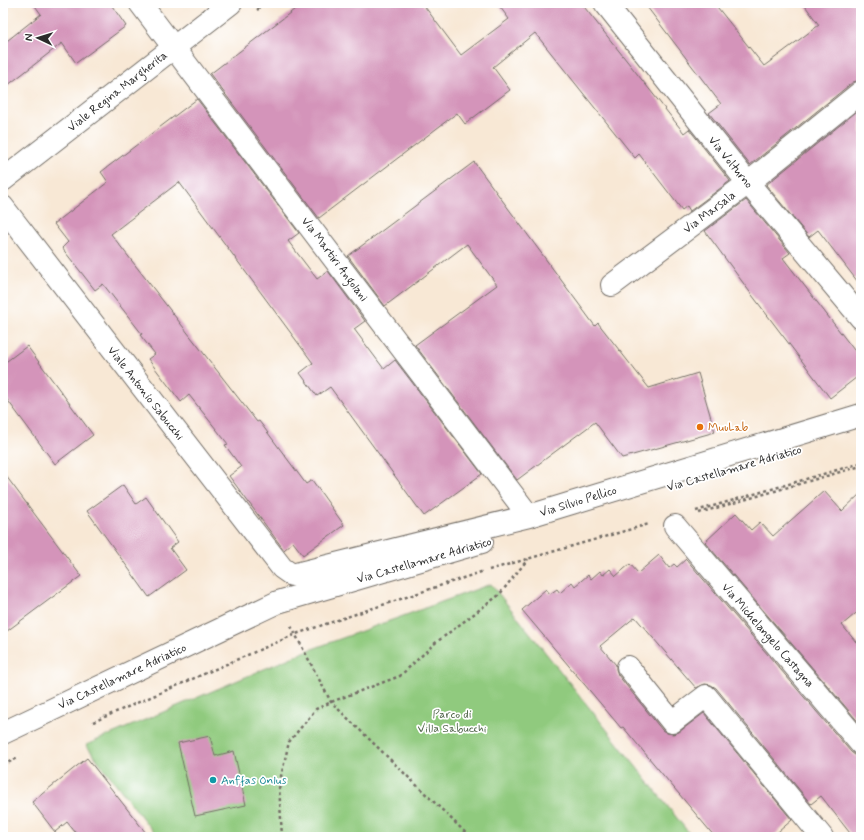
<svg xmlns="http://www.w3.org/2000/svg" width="864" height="840" viewBox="0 0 864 840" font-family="Mynerve,sans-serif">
<rect width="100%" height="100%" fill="#fff"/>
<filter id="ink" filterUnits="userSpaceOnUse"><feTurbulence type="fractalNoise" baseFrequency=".025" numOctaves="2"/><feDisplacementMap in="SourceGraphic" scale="8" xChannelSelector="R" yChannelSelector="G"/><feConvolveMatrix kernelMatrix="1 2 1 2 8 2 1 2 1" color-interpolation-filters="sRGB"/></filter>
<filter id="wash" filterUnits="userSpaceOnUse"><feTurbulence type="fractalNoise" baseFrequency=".012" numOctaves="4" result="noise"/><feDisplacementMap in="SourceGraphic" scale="16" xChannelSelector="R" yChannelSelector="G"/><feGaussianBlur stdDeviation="0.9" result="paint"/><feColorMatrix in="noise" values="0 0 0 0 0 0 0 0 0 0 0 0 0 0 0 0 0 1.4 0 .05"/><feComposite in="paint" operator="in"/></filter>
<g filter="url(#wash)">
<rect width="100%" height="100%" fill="#f8e8d5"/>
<!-- green -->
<path fill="#90ca7e" stroke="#5e7a54" d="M 491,584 L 692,837 L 157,837 L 86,745 L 304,652 Z"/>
<g id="blocks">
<!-- building -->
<path fill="#d494ba" d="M 33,3 L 110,3 L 126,26 L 76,63 L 62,43 L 3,89 L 3,44 L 41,14 Z
M 303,3 L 422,3 L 461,55 L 509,19 L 497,3 L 581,3 L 684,133 L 689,129 L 730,181 L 690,211 L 687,206 L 682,210 L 639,154 L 635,158 L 535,33 L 493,67 L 510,90 L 465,124 L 457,113 L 319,218 L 210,74 Z
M 644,3 L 714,3 L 764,66 L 819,25 L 803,3 L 861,3 L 861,80 L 853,82 L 750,165 L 709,113 L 721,104 Z
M 197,99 L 299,233 L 288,241 L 317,279 L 328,271 L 365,321 L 354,329 L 384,369 L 395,360 L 482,474 L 424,516 L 330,387 L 317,396 L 300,373 L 313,363 L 179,182 L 111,234 L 257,422 L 259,421 L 306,484 L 312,480 L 344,525 L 303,555 L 293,542 L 284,550 L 229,476 L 241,467 L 225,445 L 228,444 L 189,395 L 181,402 L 148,359 L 155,354 L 140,335 L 142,334 L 103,284 L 95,290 L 62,248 L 68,242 L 54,224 L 108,182 L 101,172 Z
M 861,108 L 861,286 L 818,230 L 809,237 L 766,185 Z
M 474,162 L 595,326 L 598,323 L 649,388 L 698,373 L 715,432 L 622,458 L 595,422 L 517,480 L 415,345 L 497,285 L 467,244 L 385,306 L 348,256 Z
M 746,200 L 790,253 L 783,258 L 861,359 L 861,374 L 830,398 L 752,295 L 705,231 Z
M 27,346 L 93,435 L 55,464 L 3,394 L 3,364 Z
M 3,472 L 81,576 L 3,634 Z
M 123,485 L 136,504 L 146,497 L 178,542 L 170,548 L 186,570 L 149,597 L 87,511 Z
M 824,491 L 842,511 L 861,493 L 861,609 L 842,625 L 861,648 L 861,725 L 705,542 L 736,513 L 751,530 L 760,522 L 773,536 Z
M 659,555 L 669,568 L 674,564 L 677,567 L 686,559 L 851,752 L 856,756 L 861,756 L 861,837 L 853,837 L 821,796 L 811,804 L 716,688 L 711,685 L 705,684 L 696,688 L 635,617 L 600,646 L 616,665 L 616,669 L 618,675 L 662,730 L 667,733 L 673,734 L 679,732 L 704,713 L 792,820 L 772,837 L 715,837 L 623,727 L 621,728 L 522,610 L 546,589 L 550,594 L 557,589 L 560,593 L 572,582 L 575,586 L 588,575 L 591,579 L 600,571 L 603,575 L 610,569 L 616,576 L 630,564 L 638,573 Z
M 210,736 L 215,756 L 234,751 L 246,805 L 195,816 L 178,743 Z
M 87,758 L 146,833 L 150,837 L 79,837 L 67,822 L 55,832 L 32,802 Z"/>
</g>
</g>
<g filter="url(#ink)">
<use href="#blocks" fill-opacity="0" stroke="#736d66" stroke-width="1"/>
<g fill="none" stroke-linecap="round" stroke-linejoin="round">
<!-- minor casing -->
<g stroke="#736d66" stroke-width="24">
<path id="minor" d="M 140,3 L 529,516
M 605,3 L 748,183 L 861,318
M 3,180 L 231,3
M 3,207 L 282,568 L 292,575 L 529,516 L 861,415
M 612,285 L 748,183 L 861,92
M 675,526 L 861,744
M 628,667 L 672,722 L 706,696 L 822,837
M 3,733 L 278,602 L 482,542"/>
</g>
<!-- path -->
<path stroke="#736d66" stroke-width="2.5" stroke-dasharray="3 3" stroke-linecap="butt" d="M 257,10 L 266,3
M 696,511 L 861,463
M 699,513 L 861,466
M 489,570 L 649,524
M 291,626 L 331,702 L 470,837
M 93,722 L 296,634 L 484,571
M 3,765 L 18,758
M 282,837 L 279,785 L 289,742 L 316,709 L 331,702 L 400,676 L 434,644 L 499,595 L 528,559"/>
<!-- minor -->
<use href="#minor" stroke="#fff" stroke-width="22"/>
</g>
</g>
<!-- markers -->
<circle fill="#e8710a" stroke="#fff" stroke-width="1.5" cx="700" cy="427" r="4"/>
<circle fill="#0f9aa8" stroke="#fff" stroke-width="1.5" cx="213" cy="780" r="4"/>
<g text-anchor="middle" stroke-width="3.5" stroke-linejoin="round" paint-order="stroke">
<!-- street labels -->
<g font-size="12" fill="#2b2b2b" stroke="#fff">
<text transform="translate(117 91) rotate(-38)" y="4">Viale Regina Margherita</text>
<text transform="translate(731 162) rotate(51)" y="4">Via Volturno</text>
<text transform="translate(709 212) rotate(-37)" y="4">Via Marsala</text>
<text transform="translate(335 259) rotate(53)" y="4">Via Martiri Angolani</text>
<text transform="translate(146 393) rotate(52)" y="4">Viale Antonio Sabucchi</text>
<text transform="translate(734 468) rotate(-16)" y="4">Via Castellamare Adriatico</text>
<text transform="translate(578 501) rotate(-17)" y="4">Via Silvio Pellico</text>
<text transform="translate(424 560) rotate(-16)" y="4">Via Castellamare Adriatico</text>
<text transform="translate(768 635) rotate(49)" y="4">Via Michelangelo Castagna</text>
<text transform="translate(122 676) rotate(-25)" y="4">Via Castellamare Adriatico</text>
</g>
<!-- food labels -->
<g font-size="12" fill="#c56008" stroke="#fff" text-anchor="start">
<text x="708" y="431">MuuLab</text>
</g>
<!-- park labels -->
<g font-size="12" fill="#4e6348" stroke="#fff">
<text x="452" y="718">Parco di<tspan x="452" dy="14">Villa Sabucchi</tspan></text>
</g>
<!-- culture labels -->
<g font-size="12" fill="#0d838f" stroke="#fff" text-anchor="start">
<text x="221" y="784">Anffas Onlus</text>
</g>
</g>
<!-- margin -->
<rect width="864" height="840" fill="none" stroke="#fff" stroke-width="16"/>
<!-- north arrow -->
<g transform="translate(38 38) rotate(274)" stroke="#ffffff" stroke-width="3" paint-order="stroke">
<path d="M0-3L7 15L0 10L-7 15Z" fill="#2b2b2b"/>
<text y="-6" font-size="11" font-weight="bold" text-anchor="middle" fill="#2b2b2b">N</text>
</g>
</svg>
